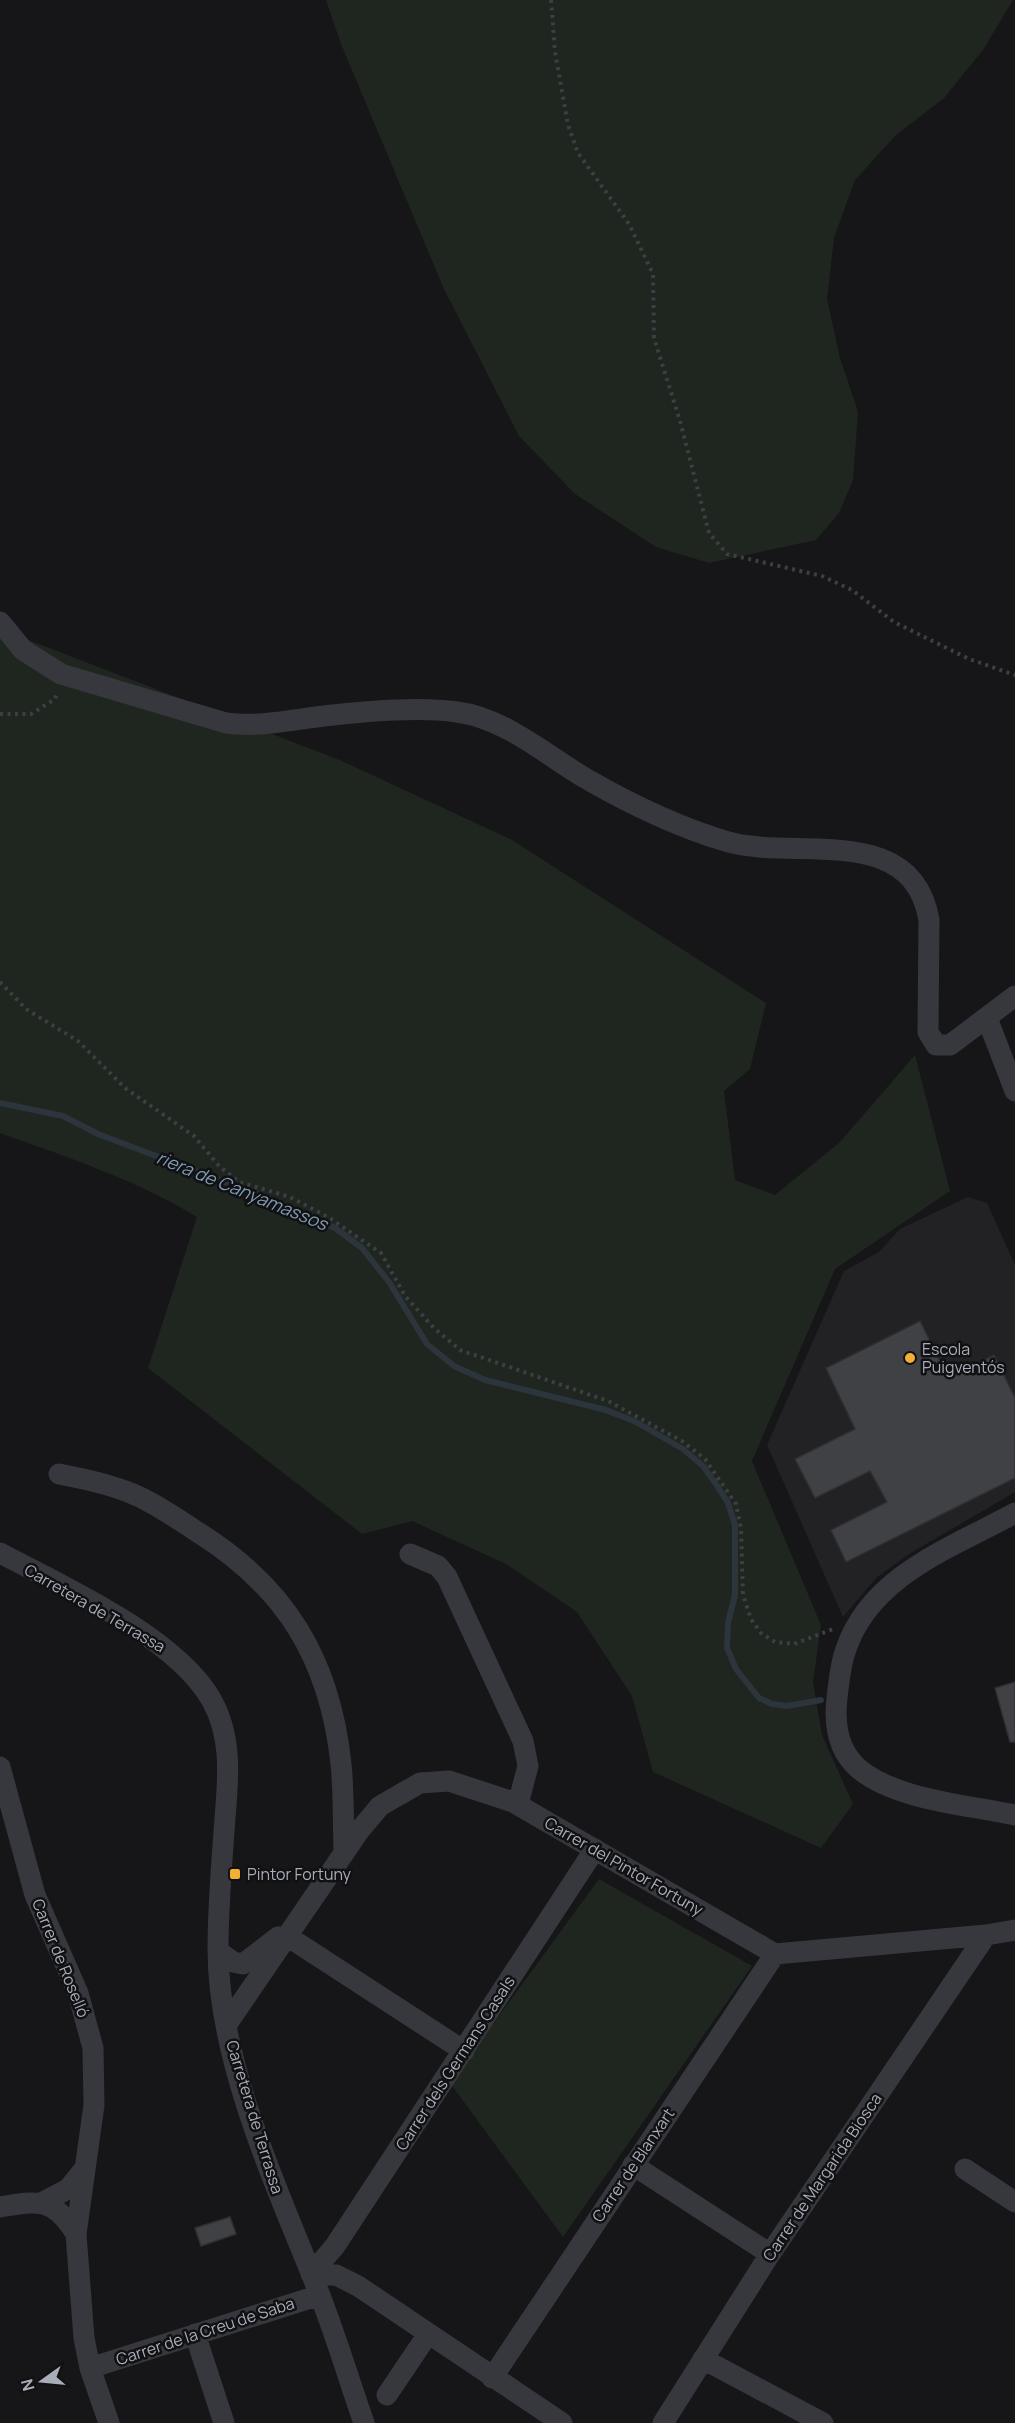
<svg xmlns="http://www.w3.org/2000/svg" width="1015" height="2423" viewBox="0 0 1015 2423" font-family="Manrope,sans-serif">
<rect width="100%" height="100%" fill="#161618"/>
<!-- built -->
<path fill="#222225" d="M 968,1197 L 987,1203 L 1015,1265 L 1015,1492 L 909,1554 L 876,1578 L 843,1617 L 767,1445 L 844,1271 L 879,1252 L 900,1229 Z"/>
<!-- green -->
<path fill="#1e261f" d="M 326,0 L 1013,0 L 983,50 L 944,98 L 895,136 L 855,180 L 834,238 L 827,299 L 840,358 L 858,412 L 853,480 L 839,513 L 816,540 L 709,563 L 656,547 L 575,494 L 519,436 L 444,289 L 341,44 Z
M 0,629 L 342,761 L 512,840 L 766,1003 L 750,1069 L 724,1091 L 735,1180 L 775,1195 L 840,1142 L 915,1055 L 950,1191 L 835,1269 L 752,1461 L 821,1625 L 813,1682 L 822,1735 L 853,1804 L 821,1848 L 653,1772 L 632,1696 L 577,1612 L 506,1564 L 412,1521 L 362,1534 L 148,1368 L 197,1217 C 134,1179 70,1158 0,1133 Z
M 599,1879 L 752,1966 L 563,2237 L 450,2083 Z"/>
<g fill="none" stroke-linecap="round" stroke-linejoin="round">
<!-- stream -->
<path stroke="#2c353c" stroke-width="6" d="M 0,1103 L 63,1116 L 98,1134 L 262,1196 L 335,1228 L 362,1248 L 389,1282 L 427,1344 L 454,1366 L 485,1380 L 606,1410 L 636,1422 L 683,1449 L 703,1466 L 716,1484 L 728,1503 L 735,1525 L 735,1595 L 728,1623 L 727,1648 L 736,1669 L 759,1698 L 772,1704 L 787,1706 L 821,1700"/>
</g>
<!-- building -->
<path fill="#404145" stroke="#303034" stroke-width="1.5" d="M 920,1321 L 948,1378 L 994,1355 L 1015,1398 L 1015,1478 L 846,1562 L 831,1530 L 887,1502 L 870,1471 L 815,1498 L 795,1459 L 855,1429 L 826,1368 Z
M 1015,1682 L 1015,1742 L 1010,1742 L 995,1688 Z
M 230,2217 L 236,2234 L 201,2246 L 195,2228 Z"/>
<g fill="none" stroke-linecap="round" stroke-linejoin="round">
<!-- path -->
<path stroke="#3d3f44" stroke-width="4" stroke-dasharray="3 4.5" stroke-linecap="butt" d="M 551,0 L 555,52 L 568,125 L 578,153 L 629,224 L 653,274 L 654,338 L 680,421 L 709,533 L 727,554 L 822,576 L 852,590 L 894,622 L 969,659 L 1015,675
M 0,714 L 31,714 L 55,699 L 57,692
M 0,982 L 26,1009 L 78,1041 L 125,1088 L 194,1136 L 219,1166 L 239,1182 L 290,1197 L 328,1217 L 381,1253 L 405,1296 L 434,1328 L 460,1350 L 608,1401 L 682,1441 L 705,1459 L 736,1504 L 741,1528 L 743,1595 L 751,1619 L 761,1633 L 775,1642 L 794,1644 L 833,1629"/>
<!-- minor -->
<path stroke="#37383d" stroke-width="21" d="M 0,622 L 23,650 L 61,674 L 226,723 C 256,727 286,721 316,717 C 356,712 417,706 457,712 C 504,718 545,754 585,778 C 630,804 675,826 725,841 C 793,862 912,820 929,920 L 928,1032 L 936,1045 L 950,1045 L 1015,996
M 987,1018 L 1015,1091
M 59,1474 C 84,1479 109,1484 133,1494 C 155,1503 176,1518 196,1531 C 285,1586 330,1659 341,1764 C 344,1792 343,1822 344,1850
M 1015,1513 C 953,1547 871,1575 846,1649 C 840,1665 839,1682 837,1698 C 834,1724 838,1751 859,1769 C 896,1800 969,1805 1015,1815
M 0,1553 C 63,1586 175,1637 211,1699 C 235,1741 227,1786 224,1832 C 221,1871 218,1910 218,1949 C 218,2063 278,2189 319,2293 C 336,2336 349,2380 364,2423
M 410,1554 L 438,1566 L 447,1577 L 523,1741 L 528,1766 L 518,1804
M 0,1767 L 35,1895 L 78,1993 L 93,2048 L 94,2105 L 76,2234 L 84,2338 L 90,2368 L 109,2423
M 287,1936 L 464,2051
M 218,1951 L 233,1962 L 243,1964 L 278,1937
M 227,2024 L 359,1831 L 380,1806 L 420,1783 L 449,1781 L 513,1802 L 775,1954 L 986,1935 L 1015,1930
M 633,2165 L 770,2254
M 965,2169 L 1015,2202
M 43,2202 L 68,2189 L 85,2168
M 0,2207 C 39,2200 54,2198 76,2234
M 311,2274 L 335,2246 L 595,1849
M 311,2274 L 336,2275 L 358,2286 L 562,2423
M 195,2334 L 224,2423
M 703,2359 L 823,2423
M 90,2368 L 320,2295
M 492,2378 L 775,1954
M 387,2395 L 428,2334
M 663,2423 L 770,2254 L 986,1935"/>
</g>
<!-- markers -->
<g fill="#f2b134" stroke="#111113" stroke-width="2">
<circle cx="910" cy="1358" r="6"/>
<rect x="229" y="1868" width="12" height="12" rx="3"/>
</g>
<g text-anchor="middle" stroke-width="5" stroke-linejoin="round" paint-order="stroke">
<!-- poi labels -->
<g font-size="16" fill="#a8adb8" stroke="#111113" text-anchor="start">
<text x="922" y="1355">Escola<tspan x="922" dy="18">Puigventós</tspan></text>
<text x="247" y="1880">Pintor Fortuny</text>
</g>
<!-- street labels -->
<g font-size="16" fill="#a8adb8" stroke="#111113">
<text transform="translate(95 1608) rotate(30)" y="6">Carretera de Terrassa</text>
<text transform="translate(624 1866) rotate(30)" y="6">Carrer del Pintor Fortuny</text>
<text transform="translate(61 1958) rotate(68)" y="6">Carrer de Roselló</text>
<text transform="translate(455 2063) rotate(-57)" y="6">Carrer dels Germans Casals</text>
<text transform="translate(255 2117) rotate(73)" y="6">Carretera de Terrassa</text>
<text transform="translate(633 2165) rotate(-56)" y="6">Carrer de Blanxart</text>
<text transform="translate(822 2177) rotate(-56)" y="6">Carrer de Margarida Biosca</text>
<text transform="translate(205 2331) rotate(-18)" y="6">Carrer de la Creu de Saba</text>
</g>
<!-- water labels -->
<g font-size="18" font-style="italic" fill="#7f9bb3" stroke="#111113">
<text transform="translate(242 1191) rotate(22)" y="6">riera de Canyamassos</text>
</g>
</g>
<!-- north arrow -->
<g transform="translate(42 2381) rotate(255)" stroke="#111113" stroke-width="4.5" paint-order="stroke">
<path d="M0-4.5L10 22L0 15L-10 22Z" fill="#a8adb8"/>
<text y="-9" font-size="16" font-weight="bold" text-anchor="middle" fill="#a8adb8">N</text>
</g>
</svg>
